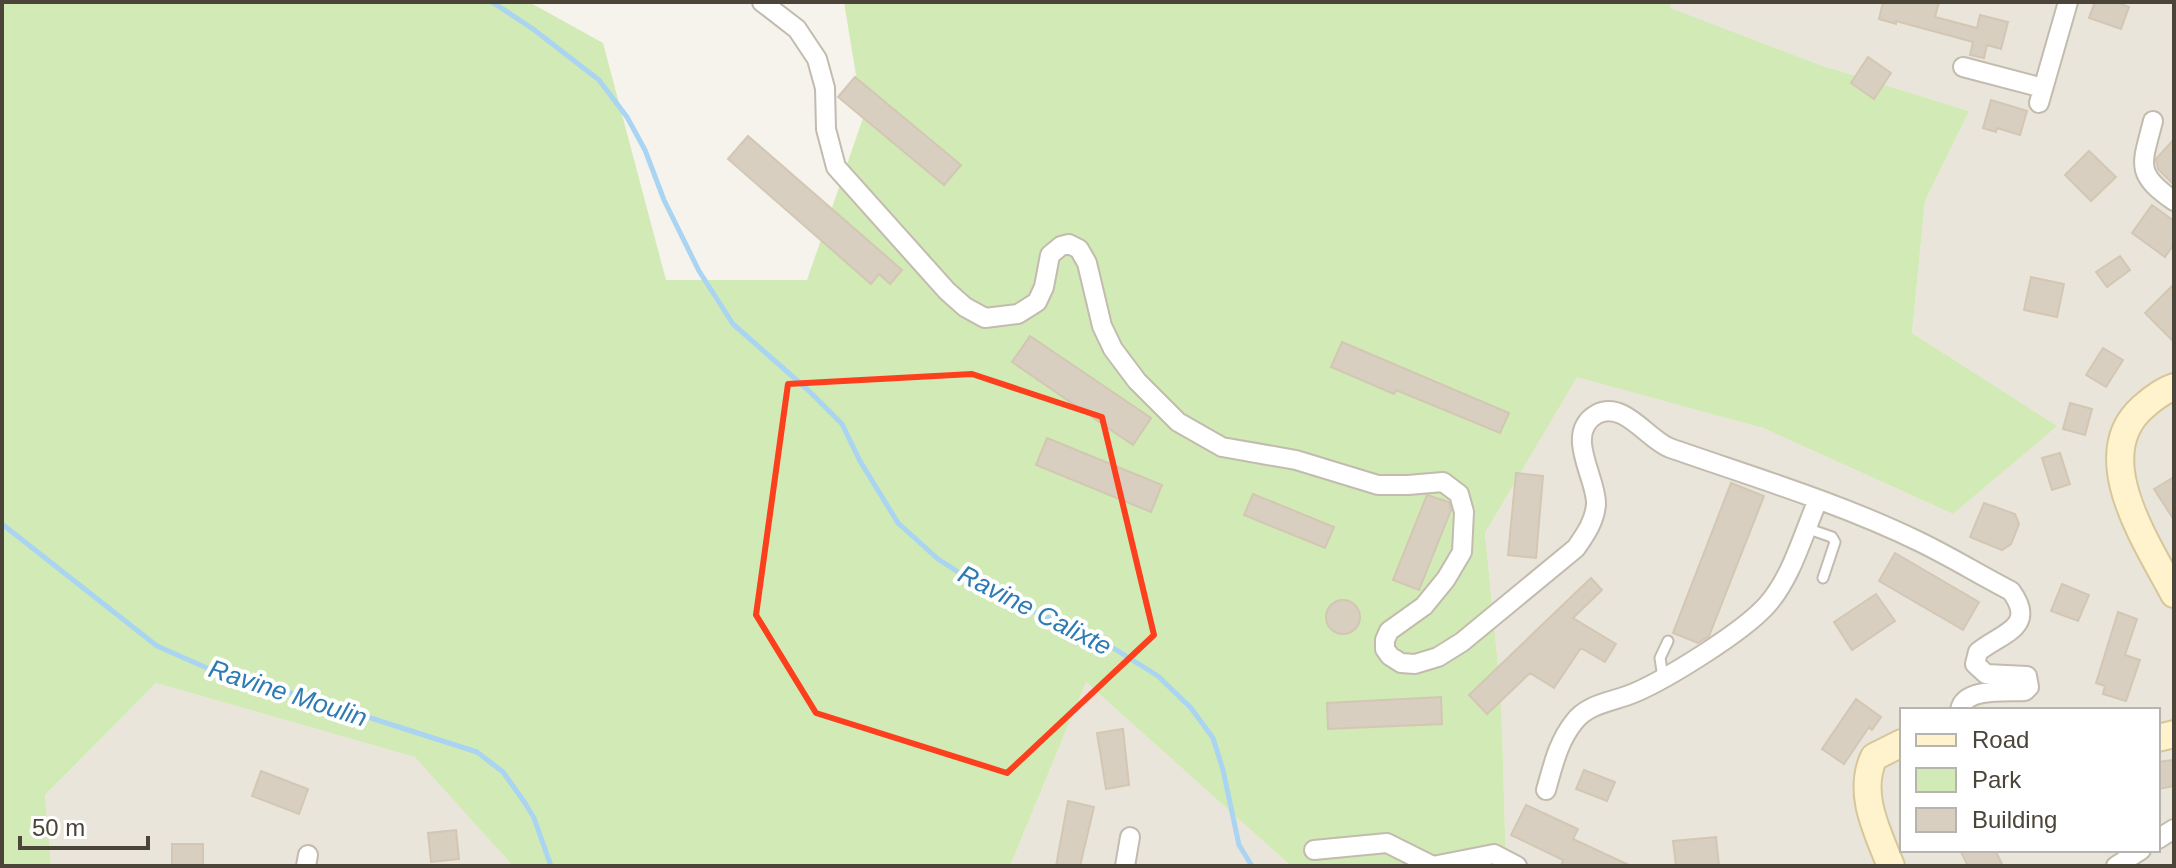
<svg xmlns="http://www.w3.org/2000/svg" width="2176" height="868" viewBox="0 0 2176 868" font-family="Arial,sans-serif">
<rect width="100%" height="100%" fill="#f6f3ec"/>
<!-- residential -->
<path fill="#eae5da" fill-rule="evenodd" d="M 1671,2 L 2174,2 L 2174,866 L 1506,866 L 1501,696 L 1485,533 L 1577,376 L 1763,428 L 1953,514 L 2056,426 L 1912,333 L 1925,201 L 1969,111 L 1820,65 L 1669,8 ZM 1902,710 L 2158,710 L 2158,850 L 1902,850 Z
M 1086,682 L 1291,866 L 1010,866 Z
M 156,683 L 416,757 L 513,866 L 51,866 L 45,795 Z"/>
<!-- green -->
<path fill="#d2eab5" d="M 2,2 L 529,2 L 603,43 L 666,280 L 807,280 L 863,118 L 844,2 L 1671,2 L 1670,8 L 1820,65 L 1969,111 L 1925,201 L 1912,333 L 2057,426 L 1953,514 L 1763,428 L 1577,377 L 1485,533 L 1501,696 L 1506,866 L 1291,866 L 1086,682 L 1010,866 L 513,866 L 415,757 L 156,683 L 45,795 L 51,866 L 2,866 Z"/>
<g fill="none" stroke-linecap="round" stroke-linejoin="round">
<!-- stream -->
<path stroke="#a9d4f2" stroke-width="5" d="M 492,2 L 533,29 L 599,80 L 627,117 L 645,150 L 664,200 L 699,271 L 733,324 L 809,391 L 842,424 L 860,461 L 898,523 L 938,559 L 992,594 L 1097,638 L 1158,676 L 1191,708 L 1213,738 L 1223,770 L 1239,845 L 1252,866
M 2,524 L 157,646 L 216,672 L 305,697 L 477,752 L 503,772 L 525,803 L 534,818 L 551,866"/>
</g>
<!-- building -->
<path fill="#d8cfc1" stroke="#d3c7b4" stroke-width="2" d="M 1883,2 L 1939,2 L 1935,17 L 1977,28 L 1980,15 L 2008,22 L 2001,49 L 1987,45 L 1984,58 L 1970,55 L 1973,42 L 1896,21 L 1896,24 L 1879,19 Z
M 2095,2 L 2116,2 L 2129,7 L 2121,29 L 2089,18 Z
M 1868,57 L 1891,73 L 1874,99 L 1851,83 Z
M 855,77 L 961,165 L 944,185 L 838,97 Z
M 1991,100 L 2027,111 L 2020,135 L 1997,128 L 1996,132 L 1983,128 Z
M 748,136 L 902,270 L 890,284 L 879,274 L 871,284 L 728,159 Z
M 2174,139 L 2174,185 L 2158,169 L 2156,159 Z
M 2089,151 L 2116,177 L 2091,201 L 2065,175 Z
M 2152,205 L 2174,221 L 2174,244 L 2165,257 L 2132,233 Z
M 2120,256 L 2130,270 L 2107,287 L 2096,272 Z
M 2031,277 L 2064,284 L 2057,317 L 2024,310 Z
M 2174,284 L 2174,342 L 2145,313 Z
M 1030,336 L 1151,418 L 1133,445 L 1012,362 Z
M 1342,342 L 1509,413 L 1500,433 L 1396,390 L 1394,394 L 1331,367 Z
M 2103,348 L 2123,360 L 2106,387 L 2086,375 Z
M 2070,403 L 2092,409 L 2085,435 L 2063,429 Z
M 1047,438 L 1162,485 L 1151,512 L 1036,465 Z
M 2060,453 L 2070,484 L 2052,490 L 2042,458 Z
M 1516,473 L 1543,476 L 1536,558 L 1508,555 Z
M 2174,477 L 2174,520 L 2154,489 Z
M 1731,483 L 1764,496 L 1709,636 L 1698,643 L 1673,633 Z
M 1253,494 L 1334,527 L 1325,548 L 1244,515 Z
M 1427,495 L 1449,502 L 1451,510 L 1419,590 L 1393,580 Z
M 1984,503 L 2015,514 L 2019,524 L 2011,544 L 2002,550 L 1970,537 Z
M 1895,553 L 1979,602 L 1963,630 L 1879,581 Z
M 1591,578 L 1602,590 L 1573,618 L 1616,644 L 1605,662 L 1581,648 L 1554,688 L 1530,673 L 1487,714 L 1469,695 Z
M 2062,584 L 2089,595 L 2078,621 L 2051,611 Z
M 1876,594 L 1895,621 L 1852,650 L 1834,622 Z
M1326 617a17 17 0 1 1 34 0a17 17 0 1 1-34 0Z
M 2118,612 L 2137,619 L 2125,655 L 2140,660 L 2126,701 L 2103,694 L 2105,686 L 2096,683 Z
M 1441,697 L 1442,724 L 1328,729 L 1327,703 Z
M 1856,699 L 1881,717 L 1872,730 L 1869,727 L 1844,764 L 1822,749 Z
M 1123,729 L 1129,785 L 1106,789 L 1097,733 Z
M 2174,760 L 2174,786 L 2158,789 L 2158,762 Z
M 1584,770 L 1615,782 L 1607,801 L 1576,789 Z
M 261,771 L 308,789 L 299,814 L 252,796 Z
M 1068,801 L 1094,807 L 1080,866 L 1056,866 Z
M 1526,805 L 1578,829 L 1573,839 L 1631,866 L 1561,866 L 1563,860 L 1511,835 Z
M 456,830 L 459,859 L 431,862 L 428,833 Z
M 1716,837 L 1719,866 L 1676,866 L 1673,841 Z
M 172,844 L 203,844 L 203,866 L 172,866 Z
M 1960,850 L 1995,850 L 2003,866 L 1968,866 Z"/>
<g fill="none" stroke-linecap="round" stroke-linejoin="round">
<!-- lane casing -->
<g stroke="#c2bbae" stroke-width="13">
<path id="lane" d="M 1806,528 L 1832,537 L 1835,542 L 1823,578
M 1663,678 L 1660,658 L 1668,641"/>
</g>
<!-- street casing -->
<g stroke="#c2bbae" stroke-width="22">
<path id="street" d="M 762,2 L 797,29 L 817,59 L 825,88 L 826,129 L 836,167 L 947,291 L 965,307 L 985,318 L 1018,314 L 1037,302 L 1044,287 L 1050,255 L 1061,246 L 1069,244 L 1079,249 L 1087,263 L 1102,326 L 1113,349 L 1137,381 L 1178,422 L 1222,447 L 1296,460 L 1378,485 L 1408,485 L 1443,482 L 1459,494 L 1464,512 L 1462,552 L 1446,579 L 1424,606 L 1389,631 L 1385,640 L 1385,649 L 1390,656 L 1401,663 L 1415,664 L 1438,657 L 1462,642 L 1576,548 C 1585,535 1595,521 1596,504 C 1597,478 1563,433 1597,414 C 1624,400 1648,440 1670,448 C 1753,477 1840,503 1920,542 C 1951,557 1980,575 2011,591 C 2038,628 2001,633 1978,652 L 1975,664 L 1986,674 L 2027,676 L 2029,687 L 2025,691 C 2007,692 1964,687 1960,710
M 1963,67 L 2043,88
M 2039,103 L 2068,2
M 2153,121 C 2142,165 2134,173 2174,201
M 1546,790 C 1553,766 1558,742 1574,722 C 1588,703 1613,702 1634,693 C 1667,679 1743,632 1767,605 C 1792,577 1803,534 1818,500
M 2158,839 L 2174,829
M 1314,850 L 1387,843 L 1433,866 L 1494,854 L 1517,866
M 306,866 L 308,855
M 1125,866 L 1130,837
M 2116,866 L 2141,850"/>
</g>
<!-- secondary casing -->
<g stroke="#d6c79b" stroke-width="30">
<path id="secondary" d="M 2174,387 C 2162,391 2152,399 2143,407 C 2087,456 2148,544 2174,594
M 2158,738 L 2174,734
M 1891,866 C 1877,831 1857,793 1874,757 L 1902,743"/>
</g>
<!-- lane -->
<use href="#lane" stroke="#fff" stroke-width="9"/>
<!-- street -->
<use href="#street" stroke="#fff" stroke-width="18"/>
<!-- secondary -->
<use href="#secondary" stroke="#fff3cd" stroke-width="26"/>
</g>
<!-- marked area -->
<path fill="none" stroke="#fc3f1d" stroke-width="6" stroke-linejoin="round" d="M 972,374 L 1102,417 L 1154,635 L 1007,773 L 816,713 L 756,615 L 788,384 Z"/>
<g text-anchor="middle" stroke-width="8" stroke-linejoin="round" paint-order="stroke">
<!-- water labels -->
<g font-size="26" font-style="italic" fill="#2e7ab2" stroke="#fff">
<text transform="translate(1035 610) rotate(27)" y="9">Ravine Calixte</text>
<text transform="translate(288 693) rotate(18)" y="9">Ravine Moulin</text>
</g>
</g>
<!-- border -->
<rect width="2176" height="868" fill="none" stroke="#4b4439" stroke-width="8"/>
<!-- legend -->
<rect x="1900" y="708" width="260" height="144" fill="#ffffff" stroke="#b7b4b0" stroke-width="2"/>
<rect x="1916" y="734" width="40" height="12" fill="#fff3cd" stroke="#b7b4b0" stroke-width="2"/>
<text x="1972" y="748" font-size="24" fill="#4b4439">Road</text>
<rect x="1916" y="768" width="40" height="24" fill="#d2eab5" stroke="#b7b4b0" stroke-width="2"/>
<text x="1972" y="788" font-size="24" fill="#4b4439">Park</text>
<rect x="1916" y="808" width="40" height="24" fill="#d8cfc1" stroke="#b7b4b0" stroke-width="2"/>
<text x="1972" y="828" font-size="24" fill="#4b4439">Building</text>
<!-- scale -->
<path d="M20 836v12h128v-12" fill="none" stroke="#4b4439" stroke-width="4"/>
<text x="32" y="836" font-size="24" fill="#4b4439" stroke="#ffffff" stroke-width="6" paint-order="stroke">50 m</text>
</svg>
